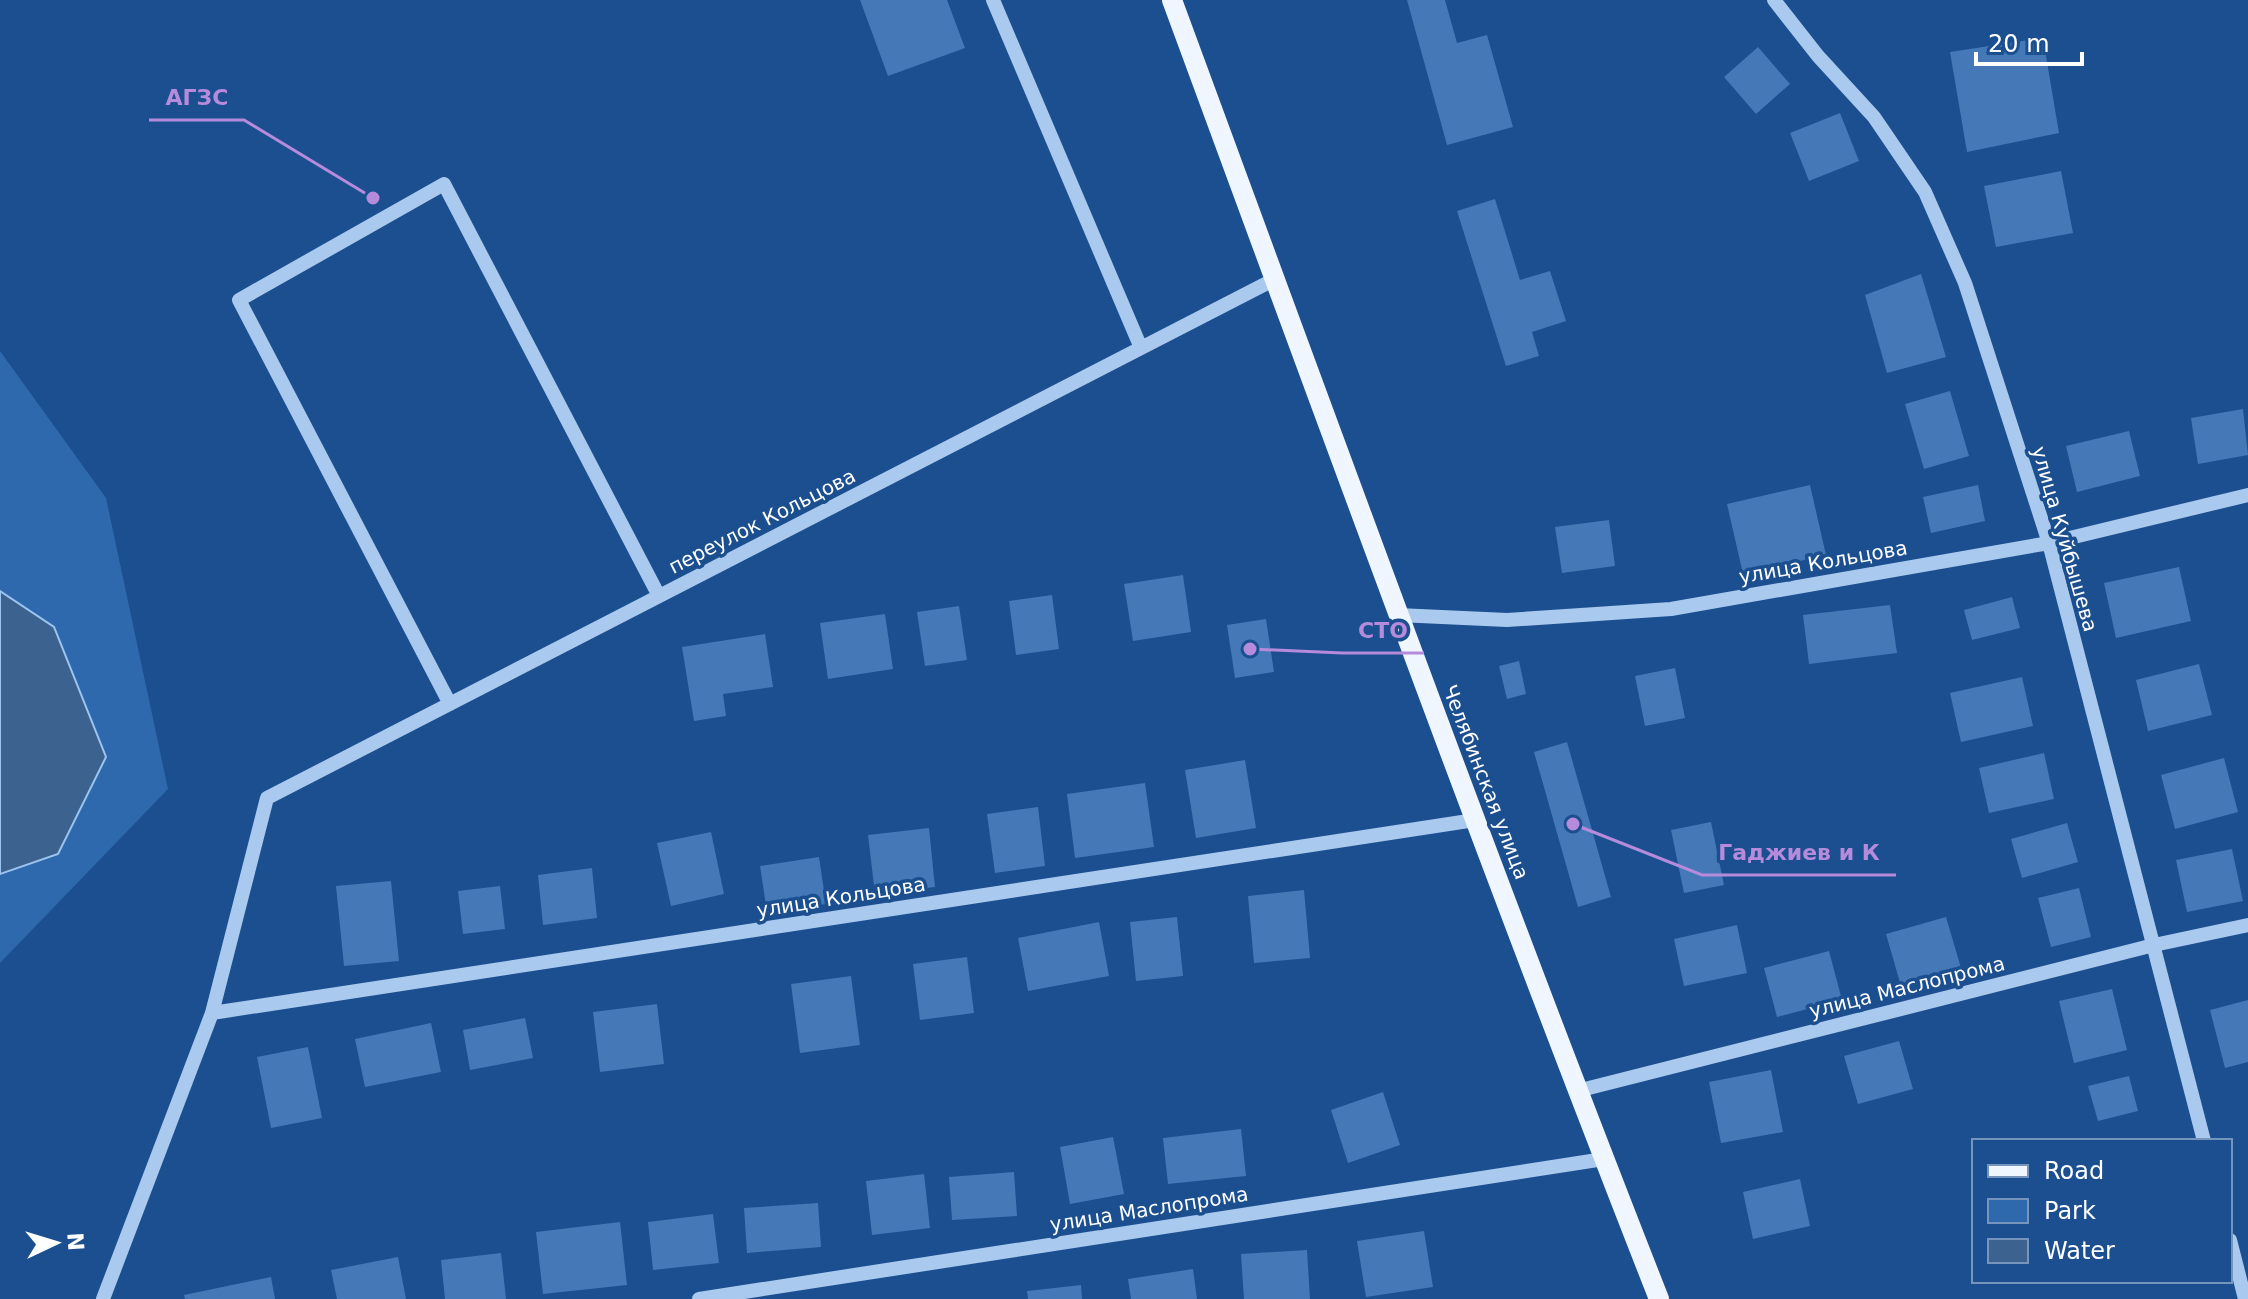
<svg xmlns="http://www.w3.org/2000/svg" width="2248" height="1299" viewBox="0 0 2248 1299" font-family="'DejaVu Sans',sans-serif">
<rect width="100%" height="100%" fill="#1b4f8f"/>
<!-- green -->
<path fill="#2e69ad" d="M 0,351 L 106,498 L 168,789 L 0,963 L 0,874 L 58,854 L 54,627 L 0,591 Z"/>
<!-- water -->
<path fill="#3c6290" stroke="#9cc4f0" stroke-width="2" d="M 0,591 L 54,627 L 106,757 L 58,854 L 0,874 Z"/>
<!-- building -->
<path fill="#4478b7" d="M 860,0 L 947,0 L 965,48 L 888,76 Z
M 1407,0 L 1445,0 L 1457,43 L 1487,35 L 1513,127 L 1447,145 Z
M 2043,38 L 2059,133 L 1967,152 L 1950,52 Z
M 1758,47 L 1790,84 L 1756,114 L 1724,77 Z
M 1840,113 L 1859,161 L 1809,181 L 1790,133 Z
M 2061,171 L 2073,233 L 1996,247 L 1984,186 Z
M 1495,199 L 1520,280 L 1550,271 L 1566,321 L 1532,332 L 1539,356 L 1506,366 L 1457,211 Z
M 1921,274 L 1946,357 L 1887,373 L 1865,295 Z
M 1950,391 L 1969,456 L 1924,469 L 1905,404 Z
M 2243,409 L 2248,455 L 2198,464 L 2191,418 Z
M 2129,431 L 2140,476 L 2077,492 L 2066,446 Z
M 1810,485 L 1826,555 L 1743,574 L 1727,504 Z
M 1978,485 L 1985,521 L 1931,533 L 1923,497 Z
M 1609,520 L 1615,566 L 1562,573 L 1555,527 Z
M 2179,567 L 2191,621 L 2116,638 L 2104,583 Z
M 1183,575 L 1191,632 L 1133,641 L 1124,584 Z
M 1052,595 L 1059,649 L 1016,655 L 1009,601 Z
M 2012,597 L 2020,628 L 1972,640 L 1964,610 Z
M 1890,605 L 1897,653 L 1809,664 L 1803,615 Z
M 959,606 L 967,660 L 925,666 L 917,612 Z
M 885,614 L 893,669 L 828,679 L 820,623 Z
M 1266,619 L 1274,672 L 1235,678 L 1227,625 Z
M 765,634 L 773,687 L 723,694 L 726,716 L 694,721 L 682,647 Z
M 1519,661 L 1526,694 L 1507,699 L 1499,666 Z
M 2199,664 L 2212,715 L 2148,731 L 2136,680 Z
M 1675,668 L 1685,718 L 1645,726 L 1635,676 Z
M 2022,677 L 2033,726 L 1961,742 L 1950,693 Z
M 1567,742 L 1611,897 L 1578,907 L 1534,752 Z
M 2044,753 L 2054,799 L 1989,813 L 1979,768 Z
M 2224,758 L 2238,812 L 2175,829 L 2161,775 Z
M 1245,760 L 1256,828 L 1196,838 L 1185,770 Z
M 1145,783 L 1154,847 L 1075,858 L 1067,794 Z
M 1038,807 L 1045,866 L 995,873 L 987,814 Z
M 1711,822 L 1724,885 L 1684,893 L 1671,830 Z
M 2067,823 L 2078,862 L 2022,878 L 2011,839 Z
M 929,828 L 935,887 L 875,894 L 868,835 Z
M 711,832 L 724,894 L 671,906 L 657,843 Z
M 2232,849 L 2243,901 L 2187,912 L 2176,860 Z
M 819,857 L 826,904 L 767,912 L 760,866 Z
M 592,868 L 597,918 L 543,925 L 538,875 Z
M 391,881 L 399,961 L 344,966 L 336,886 Z
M 500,886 L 505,929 L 463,934 L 458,891 Z
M 2079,888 L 2091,937 L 2051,947 L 2038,898 Z
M 1304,890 L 1310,958 L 1254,963 L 1248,896 Z
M 1177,917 L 1183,976 L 1136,981 L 1130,922 Z
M 1946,917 L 1961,968 L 1901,986 L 1886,934 Z
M 1099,922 L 1109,976 L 1028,991 L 1018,938 Z
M 1737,925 L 1747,973 L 1684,986 L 1674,939 Z
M 1829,951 L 1842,1000 L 1777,1017 L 1764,968 Z
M 967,957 L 974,1013 L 920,1020 L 913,964 Z
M 851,976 L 860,1045 L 800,1053 L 791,984 Z
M 2112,989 L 2127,1050 L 2074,1063 L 2059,1001 Z
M 2248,1000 L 2248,1062 L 2225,1068 L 2210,1010 Z
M 657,1004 L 664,1064 L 600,1072 L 593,1012 Z
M 525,1018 L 533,1058 L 470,1070 L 463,1030 Z
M 431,1023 L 441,1072 L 365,1087 L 355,1039 Z
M 1899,1041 L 1913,1089 L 1858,1104 L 1844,1056 Z
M 308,1047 L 322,1118 L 271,1128 L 257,1057 Z
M 1771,1070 L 1783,1132 L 1721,1143 L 1709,1082 Z
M 2129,1076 L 2138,1111 L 2098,1121 L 2088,1086 Z
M 1383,1092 L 1400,1145 L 1348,1163 L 1331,1110 Z
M 1241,1129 L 1246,1176 L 1168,1184 L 1163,1138 Z
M 1113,1137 L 1124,1194 L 1070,1204 L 1060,1147 Z
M 1014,1172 L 1017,1216 L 952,1220 L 949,1177 Z
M 924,1174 L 930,1228 L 872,1235 L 866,1181 Z
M 1800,1179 L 1810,1226 L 1753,1239 L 1743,1192 Z
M 818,1203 L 821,1247 L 747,1253 L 744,1208 Z
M 713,1214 L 719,1263 L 653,1270 L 648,1222 Z
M 620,1222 L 627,1285 L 543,1294 L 536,1232 Z
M 1424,1231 L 1433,1287 L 1366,1297 L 1357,1241 Z
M 1307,1250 L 1310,1299 L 1244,1299 L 1241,1254 Z
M 501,1253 L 506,1299 L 445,1299 L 441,1260 Z
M 398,1257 L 406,1299 L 337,1299 L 331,1270 Z
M 1193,1269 L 1197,1299 L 1131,1299 L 1128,1279 Z
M 271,1277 L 275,1299 L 185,1299 L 184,1295 Z
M 1081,1285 L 1082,1299 L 1028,1299 L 1027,1291 Z"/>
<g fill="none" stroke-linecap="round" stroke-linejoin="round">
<!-- minor -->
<path stroke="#a9c9ee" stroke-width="14" d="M 993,0 L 1141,348
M 1774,0 L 1818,56 L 1874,117 L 1925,192 L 1965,283 L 2049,543 L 2204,1141
M 1398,615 L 1507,620 L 1671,609 L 2049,543 L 2248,495
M 450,704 L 239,300 L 444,184 L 659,596
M 212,1013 L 1475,820
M 1577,1091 L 2154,945 L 2248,925
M 2230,1240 L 2245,1299
M 103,1299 L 212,1013 L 267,798 L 1275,279
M 699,1299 L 1604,1159"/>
<!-- major -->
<path stroke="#f0f6ff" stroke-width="20" d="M 1172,0 C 1332,434 1490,869 1659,1299"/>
</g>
<g text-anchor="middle" stroke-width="7" stroke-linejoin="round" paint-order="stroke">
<!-- street labels -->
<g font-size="20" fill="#fff" stroke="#1b4f8f">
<text transform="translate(762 521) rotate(-27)" y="7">переулок Кольцова</text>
<text transform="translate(2065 539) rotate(74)" y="7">улица Куйбышева</text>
<text transform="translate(1823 562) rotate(-10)" y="7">улица Кольцова</text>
<text transform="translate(1486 782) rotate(69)" y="7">Челябинская улица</text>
<text transform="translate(841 897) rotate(-9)" y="7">улица Кольцова</text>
<text transform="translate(1907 987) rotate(-14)" y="7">улица Маслопрома</text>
<text transform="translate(1149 1209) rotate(-9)" y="7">улица Маслопрома</text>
</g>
</g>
<!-- callouts -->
<path fill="none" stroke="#b68bdc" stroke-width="3" d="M373 198L244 120H149M1250 649L1342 653H1424M1573 824L1702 875H1896"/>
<g fill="#b68bdc" stroke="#1b4f8f" stroke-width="3">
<circle cx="373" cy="198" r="8"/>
<circle cx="1250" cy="649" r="8"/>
<circle cx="1573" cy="824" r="8"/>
</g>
<g font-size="22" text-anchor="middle" font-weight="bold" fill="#b68bdc" stroke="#1b4f8f" stroke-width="7" stroke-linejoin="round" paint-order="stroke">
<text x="197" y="105">АГЗС</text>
<text x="1383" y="638">СТО</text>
<text x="1799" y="860">Гаджиев и К</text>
</g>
<!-- legend -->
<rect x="1972" y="1139" width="260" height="144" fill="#1b4f8f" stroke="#7695bc" stroke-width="2"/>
<rect x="1988" y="1165" width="40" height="12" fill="#f0f6ff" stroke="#7695bc" stroke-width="2"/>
<text x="2044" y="1179" font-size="24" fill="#ffffff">Road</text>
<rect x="1988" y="1199" width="40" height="24" fill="#2e69ad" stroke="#7695bc" stroke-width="2"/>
<text x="2044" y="1219" font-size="24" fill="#ffffff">Park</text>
<rect x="1988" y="1239" width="40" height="24" fill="#3c6290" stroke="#7695bc" stroke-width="2"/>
<text x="2044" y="1259" font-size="24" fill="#ffffff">Water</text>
<!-- north arrow -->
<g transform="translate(56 1243) rotate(86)" stroke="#1b4f8f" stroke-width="6" paint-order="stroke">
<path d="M0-6L14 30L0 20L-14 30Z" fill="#ffffff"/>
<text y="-12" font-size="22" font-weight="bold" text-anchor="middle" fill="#ffffff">N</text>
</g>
<!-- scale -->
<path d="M1976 52v12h106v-12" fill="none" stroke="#ffffff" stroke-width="4"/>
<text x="1988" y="52" font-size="24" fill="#ffffff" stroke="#1b4f8f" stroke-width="6" paint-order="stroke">20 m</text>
</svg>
